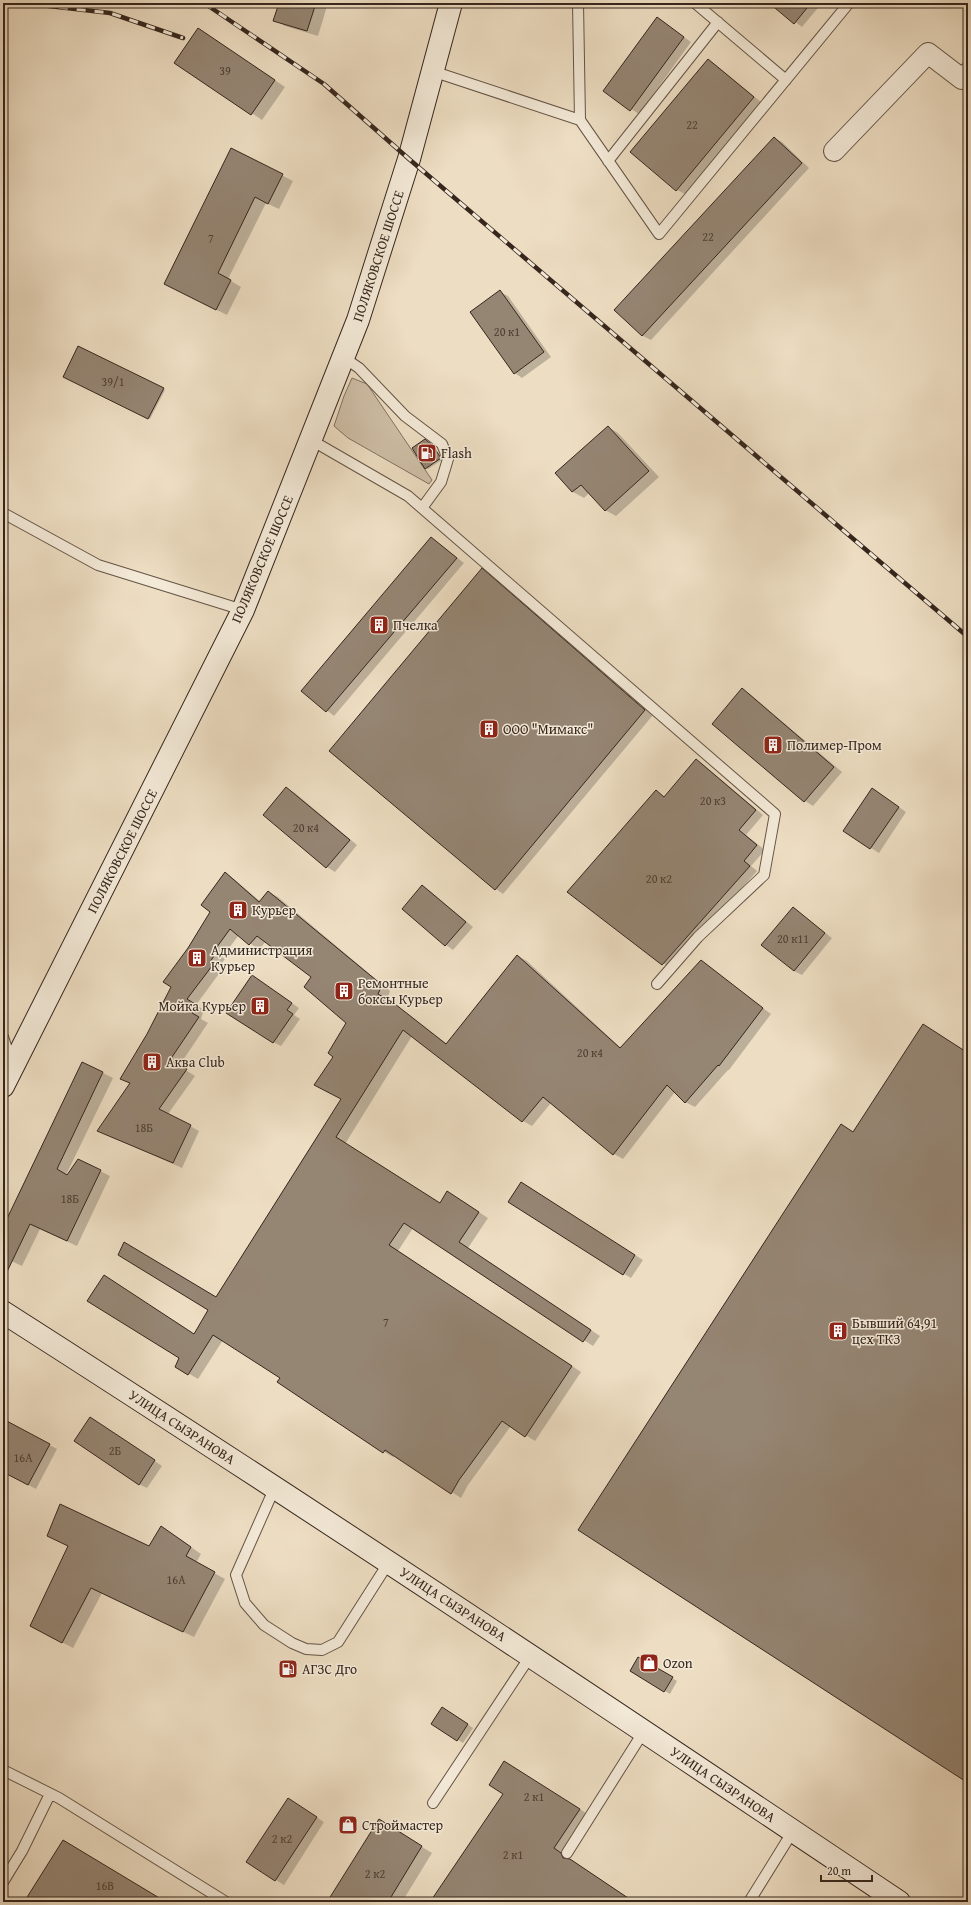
<svg xmlns="http://www.w3.org/2000/svg" width="971" height="1905" viewBox="0 0 971 1905" font-family="'Gentium Book Plus',serif">
<rect width="100%" height="100%" fill="#edddc2"/>
<filter id="stains"><feTurbulence type="fractalNoise" baseFrequency=".005" numOctaves="4"/><feColorMatrix values="0 0 0 0 .2 0 0 0 0 .09 0 0 0 0 .02 0 0 0 .5 -.17"/></filter>
<radialGradient id="worn" r=".72"><stop offset=".6" stop-color="#630" stop-opacity="0"/><stop offset="1" stop-color="#630" stop-opacity=".3"/></radialGradient>
<!-- green -->
<path fill="#cebea6" stroke="#827262" d="M 352,378 L 367,384 L 432,480 L 429,484 L 348,438 L 334,426 L 344,396 Z"/>
<!-- shadow -->
<path fill="#0003" d="M 280,3 L 328,3 L 318,36 L 285,26 L 275,20 Z
M 770,3 L 822,3 L 802,27 Z
M 657,18 L 691,42 L 639,114 L 604,91 Z
M 199,29 L 285,87 L 262,120 L 176,62 Z
M 708,60 L 716,65 L 761,102 L 685,194 L 677,190 Z
M 774,138 L 782,142 L 809,168 L 651,340 L 643,336 L 616,310 Z
M 232,150 L 293,181 L 279,209 L 266,203 L 228,279 L 241,287 L 227,315 L 176,290 Z
M 3,222 L 6,223 L 3,229 Z
M 500,292 L 508,296 L 551,357 L 522,378 L 515,373 Z
M 79,347 L 165,390 L 150,419 L 64,377 Z
M 608,427 L 618,433 L 659,477 L 616,516 L 605,510 L 589,493 L 584,498 L 573,492 L 556,473 Z
M 428,442 L 435,448 L 442,460 L 428,469 L 426,468 Z
M 432,538 L 464,563 L 334,716 L 302,691 Z
M 482,570 L 490,574 L 653,715 L 503,894 L 496,889 Z
M 742,690 L 750,694 L 842,772 L 813,806 L 805,801 L 713,724 Z
M 697,760 L 704,765 L 763,815 L 746,835 L 765,850 L 751,866 L 757,871 L 671,969 L 569,891 L 656,792 L 665,797 Z
M 287,788 L 295,793 L 357,845 L 335,872 L 327,867 Z
M 880,794 L 906,812 L 879,853 L 844,831 Z
M 225,873 L 234,879 L 261,902 L 269,892 L 278,897 L 390,991 L 387,1000 L 404,1011 L 447,1044 L 518,956 L 527,961 L 621,1048 L 701,961 L 771,1014 L 729,1070 L 728,1070 L 695,1107 L 685,1102 L 675,1092 L 623,1159 L 614,1154 L 551,1103 L 532,1126 L 523,1121 L 412,1036 L 345,1144 L 440,1204 L 457,1198 L 488,1218 L 468,1248 L 600,1336 L 593,1346 L 413,1228 L 398,1251 L 581,1372 L 535,1441 L 511,1426 L 468,1485 L 461,1498 L 395,1455 L 393,1457 L 384,1452 L 278,1382 L 281,1377 L 223,1340 L 198,1379 L 176,1366 L 342,1099 L 334,1057 L 348,1022 L 312,977 L 266,941 L 259,950 L 239,935 L 222,957 L 225,959 L 218,968 L 221,971 L 196,1005 L 204,1010 L 201,1019 L 208,1023 L 179,1066 L 195,1076 L 168,1114 L 199,1131 L 182,1168 L 99,1131 L 130,1084 L 121,1079 L 148,1035 L 172,987 L 189,948 L 211,912 Z
M 422,886 L 430,891 L 473,927 L 453,950 L 446,945 Z
M 793,908 L 832,938 L 802,975 L 794,971 Z
M 260,981 L 299,1008 L 294,1015 L 300,1019 L 281,1046 L 273,1042 Z
M 83,1063 L 113,1078 L 66,1175 L 100,1171 L 110,1176 L 77,1246 L 40,1229 L 22,1266 L 3,1257 L 3,1229 Z
M 529,1188 L 643,1260 L 631,1278 L 624,1274 Z
M 3,1421 L 57,1449 L 36,1489 L 3,1472 Z
M 99,1423 L 162,1466 L 147,1488 L 139,1484 Z
M 171,1533 L 201,1554 L 196,1563 L 225,1579 L 194,1637 L 102,1593 L 73,1648 L 31,1626 L 69,1546 L 48,1536 L 149,1547 Z
M 639,1658 L 677,1681 L 670,1694 L 631,1671 Z
M 447,1711 L 473,1728 L 463,1743 L 433,1724 Z
M 511,1767 L 586,1813 L 561,1853 L 634,1902 L 431,1902 L 505,1793 Z
M 296,1804 L 324,1822 L 284,1885 L 247,1862 Z
M 389,1827 L 432,1853 L 402,1902 L 329,1902 Z"/>
<!-- building -->
<path fill="#958573" stroke="#36261d" d="M 279,3 L 316,3 L 307,31 L 273,21 Z
M 769,3 L 811,3 L 794,24 Z
M 657,17 L 684,37 L 630,111 L 603,91 Z
M 198,28 L 275,80 L 251,115 L 174,63 Z
M 708,59 L 754,97 L 676,191 L 630,152 Z
M 774,137 L 802,163 L 642,336 L 614,310 Z
M 231,148 L 283,174 L 268,204 L 255,197 L 218,273 L 231,280 L 216,310 L 164,284 Z
M 500,290 L 544,352 L 514,374 L 470,312 Z
M 78,346 L 164,388 L 148,419 L 63,377 Z
M 608,426 L 649,471 L 605,511 L 581,485 L 572,492 L 555,473 Z
M 425,439 L 433,446 L 441,458 L 425,469 L 412,448 Z
M 431,537 L 457,558 L 326,712 L 301,691 Z
M 482,568 L 645,710 L 495,890 L 329,751 Z
M 742,688 L 834,767 L 804,802 L 712,724 Z
M 696,759 L 756,810 L 739,830 L 757,845 L 744,861 L 750,866 L 662,965 L 567,892 L 656,790 L 664,797 Z
M 286,787 L 350,840 L 326,868 L 263,815 Z
M 872,788 L 899,807 L 870,849 L 843,831 Z
M 225,872 L 259,902 L 268,891 L 382,985 L 378,994 L 395,1004 L 446,1044 L 517,955 L 620,1048 L 701,960 L 763,1008 L 719,1066 L 718,1065 L 685,1103 L 667,1085 L 613,1155 L 543,1097 L 522,1122 L 403,1030 L 336,1137 L 440,1203 L 447,1191 L 479,1212 L 459,1242 L 591,1330 L 583,1342 L 404,1223 L 389,1245 L 572,1366 L 525,1437 L 502,1421 L 459,1480 L 451,1494 L 385,1450 L 383,1453 L 277,1382 L 280,1378 L 213,1335 L 188,1375 L 175,1367 L 179,1358 L 87,1301 L 104,1275 L 194,1334 L 208,1310 L 118,1255 L 124,1242 L 216,1297 L 341,1099 L 314,1085 L 333,1057 L 328,1053 L 346,1023 L 304,987 L 311,977 L 257,936 L 249,945 L 230,929 L 214,951 L 216,953 L 210,962 L 212,966 L 187,999 L 195,1004 L 192,1013 L 199,1017 L 170,1060 L 187,1069 L 159,1109 L 191,1125 L 173,1163 L 97,1131 L 130,1083 L 120,1079 L 147,1034 L 171,987 L 163,982 L 188,948 L 210,912 L 201,905 Z
M 422,885 L 466,922 L 445,946 L 402,909 Z
M 793,907 L 825,933 L 794,971 L 761,945 Z
M 252,975 L 292,1003 L 287,1010 L 293,1014 L 273,1043 L 226,1013 Z
M 923,1024 L 968,1053 L 968,1783 L 578,1530 L 841,1124 L 853,1132 Z
M 82,1062 L 103,1072 L 57,1169 L 67,1175 L 78,1159 L 101,1170 L 67,1241 L 30,1224 L 3,1280 L 3,1227 Z
M 521,1182 L 635,1255 L 623,1275 L 508,1202 Z
M 90,1417 L 155,1460 L 139,1485 L 74,1441 Z
M 3,1419 L 50,1444 L 28,1485 L 3,1472 Z
M 60,1504 L 149,1546 L 161,1526 L 191,1547 L 186,1556 L 215,1572 L 183,1632 L 91,1588 L 62,1643 L 30,1626 L 68,1546 L 47,1536 Z
M 638,1657 L 673,1677 L 664,1692 L 630,1671 Z
M 442,1707 L 468,1724 L 457,1741 L 431,1724 Z
M 504,1761 L 580,1809 L 554,1848 L 561,1853 L 563,1858 L 570,1859 L 634,1902 L 430,1902 L 503,1794 L 489,1785 Z
M 288,1798 L 317,1817 L 275,1881 L 246,1862 Z
M 379,1819 L 422,1846 L 388,1902 L 327,1902 Z
M 63,1840 L 166,1902 L 24,1902 Z"/>
<g fill="none" stroke-linecap="round" stroke-linejoin="round">
<!-- lane casing -->
<g stroke="#645446" stroke-width="12">
<path id="lane" d="M 578,3 L 580,120
M 695,3 L 786,80
M 432,71 L 580,120 L 659,234 L 849,3
M 608,161 L 718,22
M 343,357 L 359,368 L 405,416 L 442,444 L 448,459 L 441,482 L 422,508
M 311,440 L 408,496 L 775,814 L 764,875 L 698,937 L 657,984
M 3,513 L 98,565 L 243,610
M 3,1037 L 8,1052 L 8,1064
M 275,1487 L 236,1575 L 245,1603 L 264,1625 L 292,1643 L 306,1649 L 322,1650 L 338,1642 L 389,1562
M 3,1770 L 59,1798 L 226,1902
M 433,1803 L 531,1655
M 567,1853 L 644,1731
M 3,1882 L 22,1851 L 50,1794
M 749,1902 L 793,1831"/>
</g>
<!-- street casing -->
<g stroke="#645446" stroke-width="22">
<path id="street" d="M 834,151 L 928,53 L 962,79 L 968,73"/>
</g>
<!-- secondary casing -->
<g stroke="#36261d" stroke-width="24">
<path id="secondary" d="M 3,1086 L 243,610 L 358,320 L 409,159 L 451,3
M 3,1312 C 305,1505 602,1703 899,1902"/>
</g>
<!-- lane -->
<use href="#lane" stroke="#f3e9d7" stroke-width="10"/>
<!-- street -->
<use href="#street" stroke="#f3e9d7" stroke-width="20"/>
<!-- secondary -->
<use href="#secondary" stroke="#f3e9d7" stroke-width="22"/>
<!-- rail casing -->
<g stroke="#36261d" stroke-width="4.5">
<path id="rail" d="M 23,3 L 110,13 L 183,38
M 204,3 L 324,84 L 409,159 L 968,637"/>
</g>
<!-- rail -->
<use href="#rail" stroke="#f3e9d7" stroke-width="3" stroke-dasharray="9" stroke-linecap="butt"/>
</g>
<!-- icons -->
<defs>
<g id="fuel-square" transform="scale(1)"><rect x="-9" y="-9" width="18" height="18" rx="4" fill="#8f2418" stroke="#f3e9d7"/><path d="M-5.5-6h7V0h2V4h1.3V-2.5L3-4.5l.8-.8L6-3V5H2.5V1h-1V6h-7ZM-4.2-4.7v3.2H.2V-4.7Z" fill="#fff"/></g>
<g id="building-square" transform="scale(1)"><rect x="-9" y="-9" width="18" height="18" rx="4" fill="#8f2418" stroke="#f3e9d7"/><path d="M-4-6H4V6H1V3H-1V6H-4ZM-2.5-4.3h1.7v1.8h-1.7ZM.8-4.3h1.7v1.8H.8ZM-2.5-1h1.7V.8h-1.7ZM.8-1h1.7V.8H.8Z" fill="#fff"/></g>
<g id="shop-square" transform="scale(1)"><rect x="-9" y="-9" width="18" height="18" rx="4" fill="#8f2418" stroke="#f3e9d7"/><path d="M-5-2.5h2.3a2.7 3.5 0 0 1 5.4 0H5L5.5 6h-11ZM-1.5-2.5h3a1.5 2.3 0 0 0-3 0Z" fill="#fff"/></g>
</defs>
<g fill-rule="evenodd">
<use href="#fuel-square" x="427" y="453"/>
<use href="#building-square" x="379" y="625"/>
<use href="#building-square" x="489" y="729"/>
<use href="#building-square" x="773" y="745"/>
<use href="#building-square" x="238" y="910"/>
<use href="#building-square" x="197" y="958"/>
<use href="#building-square" x="344" y="991"/>
<use href="#building-square" x="260" y="1006"/>
<use href="#building-square" x="152" y="1062"/>
<use href="#building-square" x="838" y="1331"/>
<use href="#shop-square" x="649" y="1663"/>
<use href="#fuel-square" x="288" y="1669"/>
<use href="#shop-square" x="348" y="1825"/>
</g>
<g text-anchor="middle" stroke-width="3" stroke-linejoin="round" paint-order="stroke">
<!-- number labels -->
<g font-size="12" fill="#4e3e32">
<text x="225" y="75">39</text>
<text x="692" y="129">22</text>
<text x="708" y="241">22</text>
<text x="211" y="243">7</text>
<text x="507" y="336">20 к1</text>
<text x="113" y="386">39/1</text>
<text x="713" y="805">20 к3</text>
<text x="306" y="832">20 к4</text>
<text x="659" y="883">20 к2</text>
<text x="793" y="943">20 к11</text>
<text x="590" y="1057">20 к4</text>
<text x="144" y="1132">18Б</text>
<text x="70" y="1203">18Б</text>
<text x="386" y="1327">7</text>
<text x="115" y="1455">2Б</text>
<text x="23" y="1462">16А</text>
<text x="176" y="1584">16А</text>
<text x="534" y="1801">2 к1</text>
<text x="282" y="1843">2 к2</text>
<text x="513" y="1859">2 к1</text>
<text x="375" y="1878">2 к2</text>
<text x="105" y="1890">16В</text>
</g>
<!-- street labels -->
<g font-size="14" fill="#36261d" stroke="#f3e9d7">
<text transform="translate(378 256) rotate(-72)" y="5">ПОЛЯКОВСКОЕ ШОССЕ</text>
<text transform="translate(262 559) rotate(-67)" y="5">ПОЛЯКОВСКОЕ ШОССЕ</text>
<text transform="translate(122 851) rotate(-63)" y="5">ПОЛЯКОВСКОЕ ШОССЕ</text>
<text transform="translate(182 1427) rotate(33)" y="5">УЛИЦА СЫЗРАНОВА</text>
<text transform="translate(453 1604) rotate(33)" y="5">УЛИЦА СЫЗРАНОВА</text>
<text transform="translate(723 1784) rotate(34)" y="5">УЛИЦА СЫЗРАНОВА</text>
</g>
<!-- poi labels -->
<g font-size="14" fill="#36261d" stroke="#f3e9d7" text-anchor="start">
<text x="441" y="458">Flash</text>
<text x="393" y="630">Пчелка</text>
<text x="503" y="734">ООО "Мимакс"</text>
<text x="787" y="750">Полимер-Пром</text>
<text x="252" y="915">Курьер</text>
<text x="211" y="955">Администрация<tspan x="211" dy="16">Курьер</tspan></text>
<text x="358" y="988">Ремонтные<tspan x="358" dy="16">боксы Курьер</tspan></text>
<text x="246" y="1011" text-anchor="end">Мойка Курьер</text>
<text x="166" y="1067">Аква Club</text>
<text x="852" y="1328">Бывший 64,91<tspan x="852" dy="16">цех ТКЗ</tspan></text>
<text x="663" y="1668">Ozon</text>
<text x="302" y="1674">АГЗС Дго</text>
<text x="362" y="1830">Строймастер</text>
</g>
</g>
<!-- margin -->
<rect width="971" height="1905" fill="none" stroke="#edddc2" stroke-width="16"/>
<rect x="4" y="4" width="963" height="1897" fill="none" stroke="#36261d" stroke-width="2"/>
<rect x="8" y="8" width="955" height="1889" fill="none" stroke="#36261d"/>
<!-- scale -->
<path d="M821 1875v6h51v-6" fill="none" stroke="#36261d" stroke-width="2"/>
<text x="827" y="1875" font-size="12" fill="#36261d" stroke="#f3e9d7" stroke-width="3" paint-order="stroke">20 m</text>
<rect width="100%" height="100%" filter="url(#stains)"/>
<rect width="100%" height="100%" fill="url(#worn)"/>
</svg>
